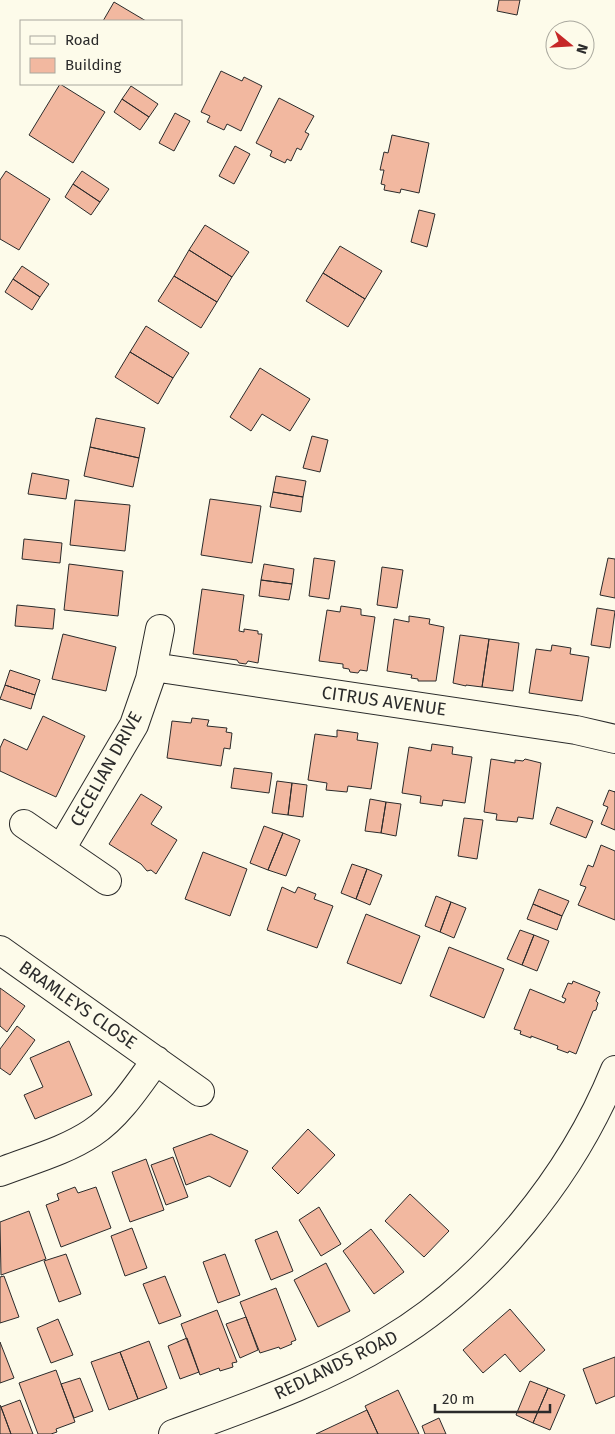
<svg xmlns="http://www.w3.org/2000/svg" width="615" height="1434" viewBox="0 0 615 1434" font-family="'Fira Sans',sans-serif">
<rect width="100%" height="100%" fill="#fdfbea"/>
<!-- building -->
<path fill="#f2b8a0" stroke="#2b2b2b" d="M 499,0 L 520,0 L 517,15 L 497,11 Z
M 114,2 L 146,21 L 103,21 Z
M 221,71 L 242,81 L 244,77 L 262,86 L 241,131 L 227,124 L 224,130 L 207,122 L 210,116 L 201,112 Z
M 60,84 L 105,112 L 73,163 L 29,135 Z
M 131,86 L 158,104 L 149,117 L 122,99 Z
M 279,98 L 314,116 L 305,132 L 309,134 L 301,150 L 297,148 L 291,161 L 287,159 L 285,163 L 270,156 L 272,151 L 256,143 Z
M 122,99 L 149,117 L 140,130 L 114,112 Z
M 175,113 L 190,121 L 174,151 L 159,143 Z
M 392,135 L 429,143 L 419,193 L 401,189 L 400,193 L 384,190 L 385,185 L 381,184 L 384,170 L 380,170 L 384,152 L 388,153 Z
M 235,146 L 250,154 L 234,184 L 219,176 Z
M 6,171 L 50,199 L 19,250 L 0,239 L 0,180 Z
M 82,171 L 109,189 L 100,202 L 73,184 Z
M 73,184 L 100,202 L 91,215 L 65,197 Z
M 419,210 L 435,214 L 427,247 L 411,242 Z
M 205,225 L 249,252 L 232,277 L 189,250 Z
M 340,246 L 382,271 L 365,299 L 323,273 Z
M 189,250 L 232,277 L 217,302 L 174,276 Z
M 22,266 L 49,284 L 40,297 L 13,279 Z
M 323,273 L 365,299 L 348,327 L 306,301 Z
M 174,276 L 217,302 L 201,328 L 158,301 Z
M 13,279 L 40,297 L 32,310 L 5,292 Z
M 146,326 L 189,353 L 173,378 L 130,352 Z
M 130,352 L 173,378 L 158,404 L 115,377 Z
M 260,368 L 310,399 L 290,431 L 262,414 L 251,431 L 230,417 Z
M 96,418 L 145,428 L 139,458 L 90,447 Z
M 312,436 L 328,440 L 320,472 L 303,468 Z
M 90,447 L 139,458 L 133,487 L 84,476 Z
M 32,473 L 69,480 L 66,499 L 28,494 Z
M 276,476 L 306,481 L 303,497 L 273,492 Z
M 273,492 L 303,497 L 301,512 L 270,507 Z
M 210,499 L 261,506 L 252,563 L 201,555 Z
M 75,500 L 130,505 L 125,551 L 70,545 Z
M 24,539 L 62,543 L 60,563 L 22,559 Z
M 314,558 L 335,561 L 329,599 L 309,596 Z
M 608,558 L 615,559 L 615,598 L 600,595 Z
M 69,564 L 123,571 L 118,616 L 64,610 Z
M 264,564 L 294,569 L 292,584 L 261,580 Z
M 382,567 L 403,570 L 397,608 L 377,605 Z
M 261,580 L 292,584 L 289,600 L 259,596 Z
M 202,589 L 244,595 L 239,631 L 244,632 L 244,629 L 258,631 L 258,634 L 262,634 L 258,663 L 248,661 L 246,664 L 239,663 L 237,660 L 193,654 Z
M 17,605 L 55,609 L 53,629 L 15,626 Z
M 341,606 L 361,609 L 361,615 L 375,617 L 367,671 L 360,670 L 358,673 L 350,672 L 349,669 L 343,668 L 343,664 L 319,661 L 327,610 L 340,612 Z
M 597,608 L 615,611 L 610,648 L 591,645 Z
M 409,616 L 430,619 L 429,624 L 444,627 L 436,681 L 418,681 L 418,679 L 411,678 L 412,675 L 387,671 L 394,619 L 409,622 Z
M 63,634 L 116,647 L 106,691 L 52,679 Z
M 460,635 L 489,639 L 482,687 L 466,685 L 466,686 L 453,683 Z
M 489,639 L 519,643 L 513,691 L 482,687 Z
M 552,645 L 571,648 L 570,654 L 589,657 L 582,701 L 529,693 L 536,649 L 551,651 Z
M 10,670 L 40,680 L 35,695 L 5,685 Z
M 5,685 L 35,695 L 31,709 L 0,699 Z
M 43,716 L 85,736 L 56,797 L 0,771 L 0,748 L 4,739 L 27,750 Z
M 192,718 L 209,720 L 207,726 L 227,728 L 226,732 L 232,733 L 230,749 L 224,748 L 221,766 L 167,758 L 172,721 L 191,723 Z
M 337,730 L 358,733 L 357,740 L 378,743 L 371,789 L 348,786 L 347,792 L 326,790 L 327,783 L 308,780 L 315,734 L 337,737 Z
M 432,744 L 453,747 L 452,754 L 472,757 L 465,803 L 443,800 L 442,806 L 420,803 L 421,796 L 402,793 L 409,747 L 431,751 Z
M 491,759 L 515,763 L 515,760 L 523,761 L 525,759 L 541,763 L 533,819 L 518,817 L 517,822 L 496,820 L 497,814 L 484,812 Z
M 234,768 L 272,773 L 269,793 L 231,788 Z
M 277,781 L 292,783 L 288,815 L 272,813 Z
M 292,783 L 307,785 L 303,817 L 288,815 Z
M 609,790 L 615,792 L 615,791 L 615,830 L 601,824 L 608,807 L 603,805 Z
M 141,794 L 162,807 L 151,824 L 177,840 L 156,874 L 151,870 L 147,871 L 141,864 L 109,844 Z
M 370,799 L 386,802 L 381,833 L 365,831 Z
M 386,802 L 401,804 L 396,836 L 381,833 Z
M 557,807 L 593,821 L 586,838 L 550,824 Z
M 464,818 L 483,820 L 477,859 L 458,856 Z
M 264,826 L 283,833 L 268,870 L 250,863 Z
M 283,833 L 300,840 L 286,876 L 268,870 Z
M 601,845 L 615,851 L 615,920 L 578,905 L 586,887 L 580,885 L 588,865 L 593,867 Z
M 203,852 L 247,869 L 230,916 L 185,899 Z
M 352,864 L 367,869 L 356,899 L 341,893 Z
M 367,869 L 382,875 L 370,905 L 356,899 Z
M 282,887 L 295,893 L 298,887 L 316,894 L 314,899 L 333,906 L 317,948 L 267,930 Z
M 539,889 L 569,901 L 562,916 L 533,904 Z
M 436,896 L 451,902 L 440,932 L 425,926 Z
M 451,902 L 466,908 L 454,938 L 440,932 Z
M 533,904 L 562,916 L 557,930 L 527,919 Z
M 366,914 L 420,936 L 401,984 L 347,963 Z
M 520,930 L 534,935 L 522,965 L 507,959 Z
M 534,935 L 549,941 L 537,971 L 522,965 Z
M 449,947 L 504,969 L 484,1018 L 430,996 Z
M 573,981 L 600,992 L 596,1001 L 598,1003 L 596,1010 L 593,1011 L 576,1054 L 569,1051 L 568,1053 L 557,1049 L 558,1046 L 531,1036 L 531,1038 L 520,1034 L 521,1031 L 514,1029 L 530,989 L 564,1003 L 566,999 L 562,997 L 568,983 L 572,984 Z
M 0,988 L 25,1006 L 7,1032 L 0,1026 Z
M 17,1026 L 35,1040 L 10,1075 L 0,1068 L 0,1049 Z
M 69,1041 L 92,1095 L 35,1119 L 24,1095 L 43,1087 L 30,1058 Z
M 308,1129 L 335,1155 L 298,1194 L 272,1168 Z
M 211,1134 L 248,1151 L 230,1187 L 209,1176 L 186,1185 L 173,1148 Z
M 173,1157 L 188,1197 L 166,1205 L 151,1165 Z
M 146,1159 L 164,1210 L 130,1222 L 112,1172 Z
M 75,1187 L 78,1193 L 96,1187 L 111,1228 L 61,1247 L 46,1205 L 59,1200 L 57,1194 Z
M 410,1194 L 449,1231 L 424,1257 L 385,1221 Z
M 319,1207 L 341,1244 L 321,1256 L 299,1220 Z
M 29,1211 L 46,1259 L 1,1275 L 0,1222 Z
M 132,1228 L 147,1268 L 125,1276 L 111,1236 Z
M 371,1229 L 404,1272 L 374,1294 L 343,1251 Z
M 277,1231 L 293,1271 L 271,1280 L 255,1240 Z
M 66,1254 L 81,1294 L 59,1302 L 44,1261 Z
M 225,1254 L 240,1295 L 218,1303 L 203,1262 Z
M 326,1263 L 350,1311 L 318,1327 L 294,1280 Z
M 4,1276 L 19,1317 L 0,1323 L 0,1277 Z
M 165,1276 L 181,1316 L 159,1324 L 143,1284 Z
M 276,1288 L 296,1340 L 291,1342 L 292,1344 L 280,1349 L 279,1347 L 260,1353 L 240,1302 Z
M 510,1309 L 545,1350 L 520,1372 L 505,1354 L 483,1373 L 463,1350 Z
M 217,1310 L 237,1362 L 232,1363 L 233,1367 L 220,1371 L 219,1368 L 200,1375 L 181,1324 Z
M 246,1317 L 258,1350 L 240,1358 L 226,1324 Z
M 58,1319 L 73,1355 L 51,1363 L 37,1328 Z
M 187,1338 L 199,1372 L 180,1379 L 168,1346 Z
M 149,1341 L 167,1388 L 138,1399 L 120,1352 Z
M 0,1342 L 14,1378 L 0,1383 Z
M 120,1352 L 138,1399 L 109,1410 L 91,1362 Z
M 615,1357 L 615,1396 L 596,1404 L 583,1369 Z
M 56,1370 L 75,1422 L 56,1429 L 57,1432 L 51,1434 L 38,1434 L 19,1383 Z
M 80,1378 L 93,1411 L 74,1418 L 61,1384 Z
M 530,1381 L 548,1388 L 533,1423 L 516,1415 Z
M 548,1388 L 565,1395 L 550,1430 L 533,1423 Z
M 398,1390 L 419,1434 L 378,1434 L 365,1406 Z
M 20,1400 L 33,1434 L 11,1434 L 1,1407 Z
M 0,1405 L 1,1407 L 11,1434 L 0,1434 Z
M 367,1410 L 378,1434 L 316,1434 Z
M 439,1418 L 446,1434 L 425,1434 L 422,1426 Z"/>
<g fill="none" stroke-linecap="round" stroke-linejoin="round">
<!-- street casing -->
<g stroke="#2b2b2b" stroke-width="30">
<path id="street" d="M 153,667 L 576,730 L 615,739
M 24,824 L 107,881
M 61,849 L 134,725 L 150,679 L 160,629
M 0,950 L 200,1092
M 0,1172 C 31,1160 65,1151 92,1133 C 118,1116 138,1085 156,1060
M 173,1434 C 246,1407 321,1382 388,1341 C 487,1282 572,1176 615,1070"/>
</g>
<!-- street -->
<use href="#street" stroke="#fdfbea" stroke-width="28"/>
</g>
<g text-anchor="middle" stroke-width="4" stroke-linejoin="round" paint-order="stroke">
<!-- street labels -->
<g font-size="18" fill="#2b2b2b" stroke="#fdfbea">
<text transform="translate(384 701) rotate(8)" y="6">CITRUS AVENUE</text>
<text transform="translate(106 769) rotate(-61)" y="6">CECELIAN DRIVE</text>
<text transform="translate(78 1005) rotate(35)" y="6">BRAMLEYS CLOSE</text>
<text transform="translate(336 1365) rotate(-26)" y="6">REDLANDS ROAD</text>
</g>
</g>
<!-- legend -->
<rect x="20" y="20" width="162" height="65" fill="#fdfbea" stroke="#a9a89e"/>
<rect x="30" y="36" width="25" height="8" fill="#fdfbea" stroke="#a9a89e"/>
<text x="65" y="45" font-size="15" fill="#2b2b2b">Road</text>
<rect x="30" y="58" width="25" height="15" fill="#f2b8a0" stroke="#a9a89e"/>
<text x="65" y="70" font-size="15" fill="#2b2b2b">Building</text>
<!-- north arrow -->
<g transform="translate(570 45) rotate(108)"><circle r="24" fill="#fdfbea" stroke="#a9a89e"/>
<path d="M0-4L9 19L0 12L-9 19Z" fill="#c62828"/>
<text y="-8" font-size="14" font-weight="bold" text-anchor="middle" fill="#2b2b2b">N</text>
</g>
<!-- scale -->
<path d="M435 1404v8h115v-8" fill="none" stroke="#2b2b2b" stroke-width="2.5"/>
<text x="442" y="1404" font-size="15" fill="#2b2b2b" stroke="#fdfbea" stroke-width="4" paint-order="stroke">20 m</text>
</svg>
